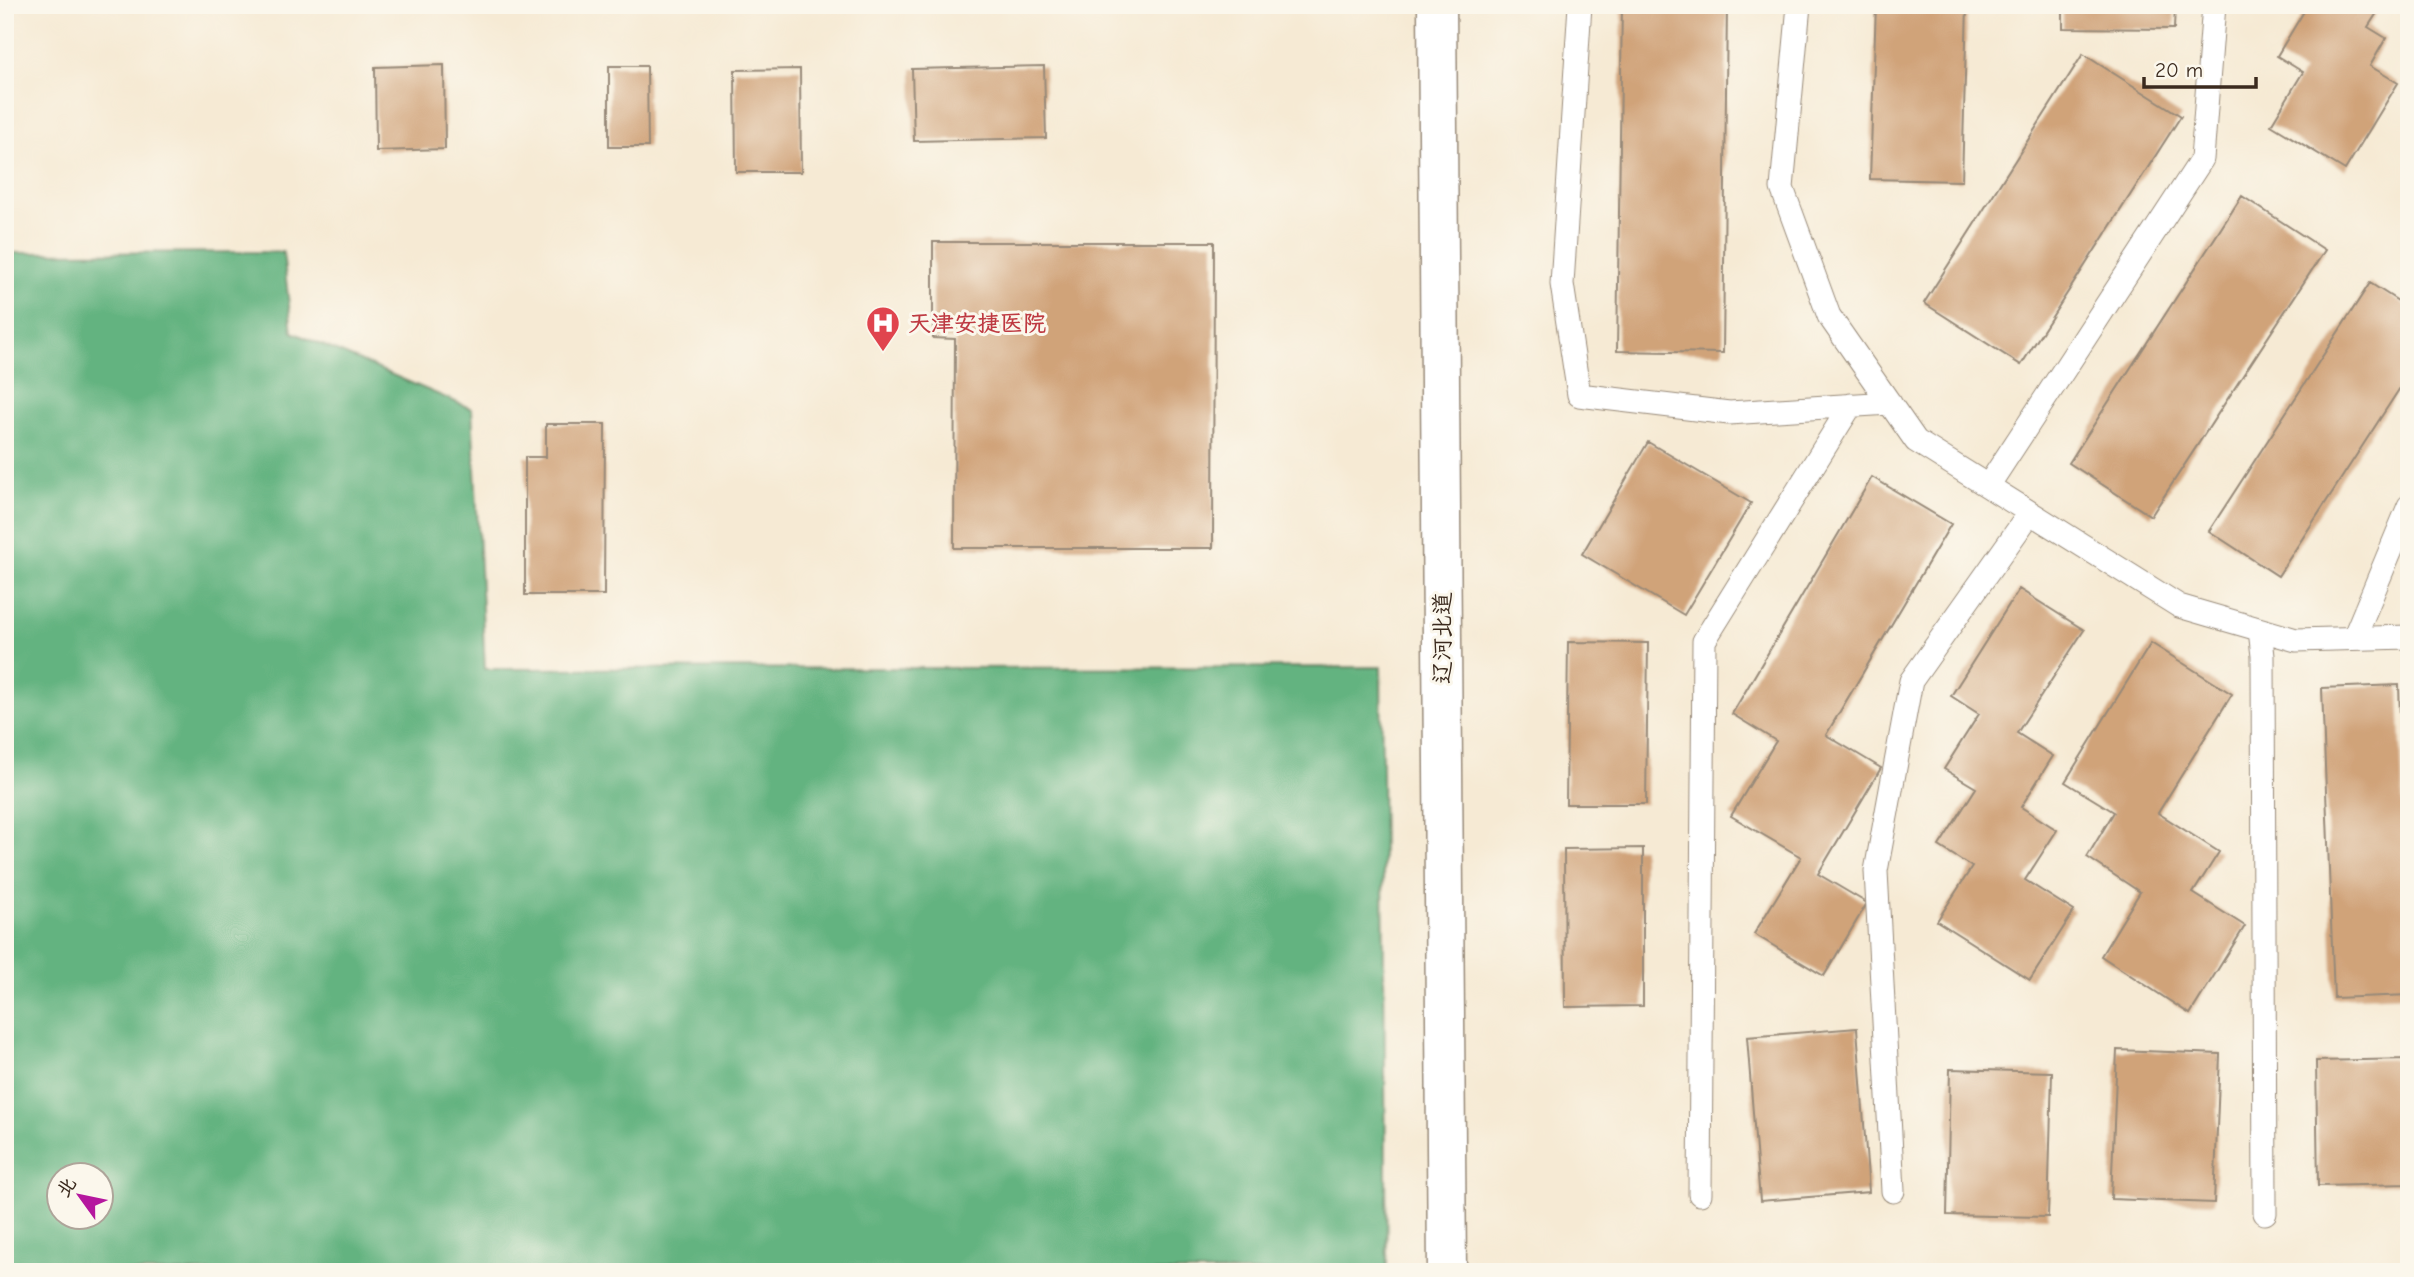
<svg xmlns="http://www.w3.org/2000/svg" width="2414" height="1277" viewBox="0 0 2414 1277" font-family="'Comic Neue','LXGW WenKai TC',sans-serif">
<rect width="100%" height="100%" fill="#fbf7ec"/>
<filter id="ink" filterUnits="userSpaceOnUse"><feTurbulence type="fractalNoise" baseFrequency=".0143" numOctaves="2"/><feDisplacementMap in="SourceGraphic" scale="14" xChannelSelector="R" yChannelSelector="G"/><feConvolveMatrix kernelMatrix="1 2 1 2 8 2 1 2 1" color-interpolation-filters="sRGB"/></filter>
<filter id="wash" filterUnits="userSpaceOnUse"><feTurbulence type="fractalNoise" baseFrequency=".00686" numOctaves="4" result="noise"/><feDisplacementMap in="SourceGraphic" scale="28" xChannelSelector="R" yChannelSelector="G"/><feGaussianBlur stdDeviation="1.57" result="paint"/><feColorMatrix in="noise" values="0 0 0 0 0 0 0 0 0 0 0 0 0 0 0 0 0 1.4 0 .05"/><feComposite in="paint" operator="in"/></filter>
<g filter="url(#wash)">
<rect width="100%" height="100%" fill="#f6ead4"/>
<!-- forest -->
<path fill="#63b380" stroke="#4f6e4f" stroke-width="2" fill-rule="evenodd" d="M 283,252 L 292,332 L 472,409 L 485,669 L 1381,667 L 1387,1272 L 5,1272 L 5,253 ZM 60,1176 L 102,1176 L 102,1218 L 60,1218 Z"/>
<g id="blocks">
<!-- building -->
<path fill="#d0a379" d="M 1622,5 L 1727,5 L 1723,353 L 1617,351 Z
M 1876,5 L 1967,5 L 1962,181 L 1870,179 Z
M 2063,5 L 2175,5 L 2174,29 L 2063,28 Z
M 2302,5 L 2382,5 L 2368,27 L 2386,38 L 2370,66 L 2398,83 L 2345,170 L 2271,125 L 2303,72 L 2277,56 L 2306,8 Z
M 2083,54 L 2181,116 L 2021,365 L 1924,303 Z
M 444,65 L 445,149 L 376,151 L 375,67 Z
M 609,66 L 647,66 L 648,147 L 609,147 Z
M 1044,66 L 1046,138 L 914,141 L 912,69 Z
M 800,69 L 801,172 L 736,172 L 735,70 Z
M 2242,196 L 2325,250 L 2151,516 L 2069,463 Z
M 933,242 L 1214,242 L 1213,548 L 954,548 L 955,339 L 933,338 Z
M 2370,283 L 2409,308 L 2409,374 L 2278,576 L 2209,531 Z
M 546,424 L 605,424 L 604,595 L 525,595 L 525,457 L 546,457 Z
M 1648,442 L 1751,503 L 1684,615 L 1582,554 Z
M 1872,477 L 1951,524 L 1826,735 L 1881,768 L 1818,874 L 1867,903 L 1824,976 L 1754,934 L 1801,857 L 1731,816 L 1776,741 L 1732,714 Z
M 2019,589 L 2084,630 L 2017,733 L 2053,756 L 2021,807 L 2057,830 L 2025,880 L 2074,911 L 2030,980 L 1937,921 L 1972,867 L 1939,846 L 1976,788 L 1944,769 L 1979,714 L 1951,696 Z
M 1568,642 L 1648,643 L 1646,804 L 1566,804 Z
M 2151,643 L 2232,694 L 2158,813 L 2219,852 L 2193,893 L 2245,926 L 2190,1014 L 2101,956 L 2140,892 L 2087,857 L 2114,812 L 2065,782 Z
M 2399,685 L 2409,995 L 2334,998 L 2322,688 Z
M 1643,848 L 1643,1006 L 1565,1007 L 1564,849 Z
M 1857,1028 L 1869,1192 L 1760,1201 L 1747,1037 Z
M 2117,1050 L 2220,1054 L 2214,1203 L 2111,1199 Z
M 2409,1059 L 2409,1184 L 2318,1186 L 2316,1061 Z
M 1950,1069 L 2052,1072 L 2048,1217 L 1947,1215 Z"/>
</g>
</g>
<g filter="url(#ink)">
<use href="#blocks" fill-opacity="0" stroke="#988a79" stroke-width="2"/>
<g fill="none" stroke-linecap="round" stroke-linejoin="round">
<!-- lane casing -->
<g stroke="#988a79" stroke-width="25">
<path id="lane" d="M 1580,5 L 1562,284 L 1579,395 L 1729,413 L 1890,403
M 1799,5 L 1782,188 L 1829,316 L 1916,441 L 2179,606 L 2296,640 L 2409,637
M 1988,486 L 2202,159 L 2214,5
M 2260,630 L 2263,656 L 2265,1213
M 2354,638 L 2409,506
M 1893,1191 L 1876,871 L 1911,681 L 2030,513
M 1700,1194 L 1704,641 L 1851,405"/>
</g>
<!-- secondary casing -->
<g stroke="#988a79" stroke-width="41">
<path id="secondary" d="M 1437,5 L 1447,1272"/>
</g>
<!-- lane -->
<use href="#lane" stroke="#fff" stroke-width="23"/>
<!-- secondary -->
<use href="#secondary" stroke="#fff" stroke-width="38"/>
</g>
</g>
<!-- icons -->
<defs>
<g id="hospital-pin" transform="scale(1.75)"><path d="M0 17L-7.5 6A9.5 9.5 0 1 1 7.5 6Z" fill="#e0444e" stroke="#fbf7ec"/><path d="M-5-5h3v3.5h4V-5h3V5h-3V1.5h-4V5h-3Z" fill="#fff"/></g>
</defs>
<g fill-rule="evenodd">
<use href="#hospital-pin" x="883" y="323"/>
</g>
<g text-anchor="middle" stroke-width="6" stroke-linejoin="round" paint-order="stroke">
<!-- health labels -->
<g font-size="23" font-weight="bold" fill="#be3a42" stroke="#fbf7ec" text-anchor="start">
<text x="908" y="331">天津安捷医院</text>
</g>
<!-- street labels -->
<g font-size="23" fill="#3b2a1e" stroke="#fbf7ec">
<text transform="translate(1442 638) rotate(-90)" y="8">辽河北道</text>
</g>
</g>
<!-- margin -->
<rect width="2414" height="1277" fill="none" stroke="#fbf7ec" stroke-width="28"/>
<!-- north arrow -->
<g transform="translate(80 1196) rotate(303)"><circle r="33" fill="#fbf7ec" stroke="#aea59a" stroke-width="2"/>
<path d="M0-5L12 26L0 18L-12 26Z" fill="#b5179e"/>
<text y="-10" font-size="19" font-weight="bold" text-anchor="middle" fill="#3b2a1e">北</text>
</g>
<!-- scale -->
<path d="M2144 77v10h112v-10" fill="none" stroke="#3b2a1e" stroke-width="3.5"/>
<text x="2155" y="77" font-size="21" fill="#3b2a1e" stroke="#fbf7ec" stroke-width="5" paint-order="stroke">20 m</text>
</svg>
